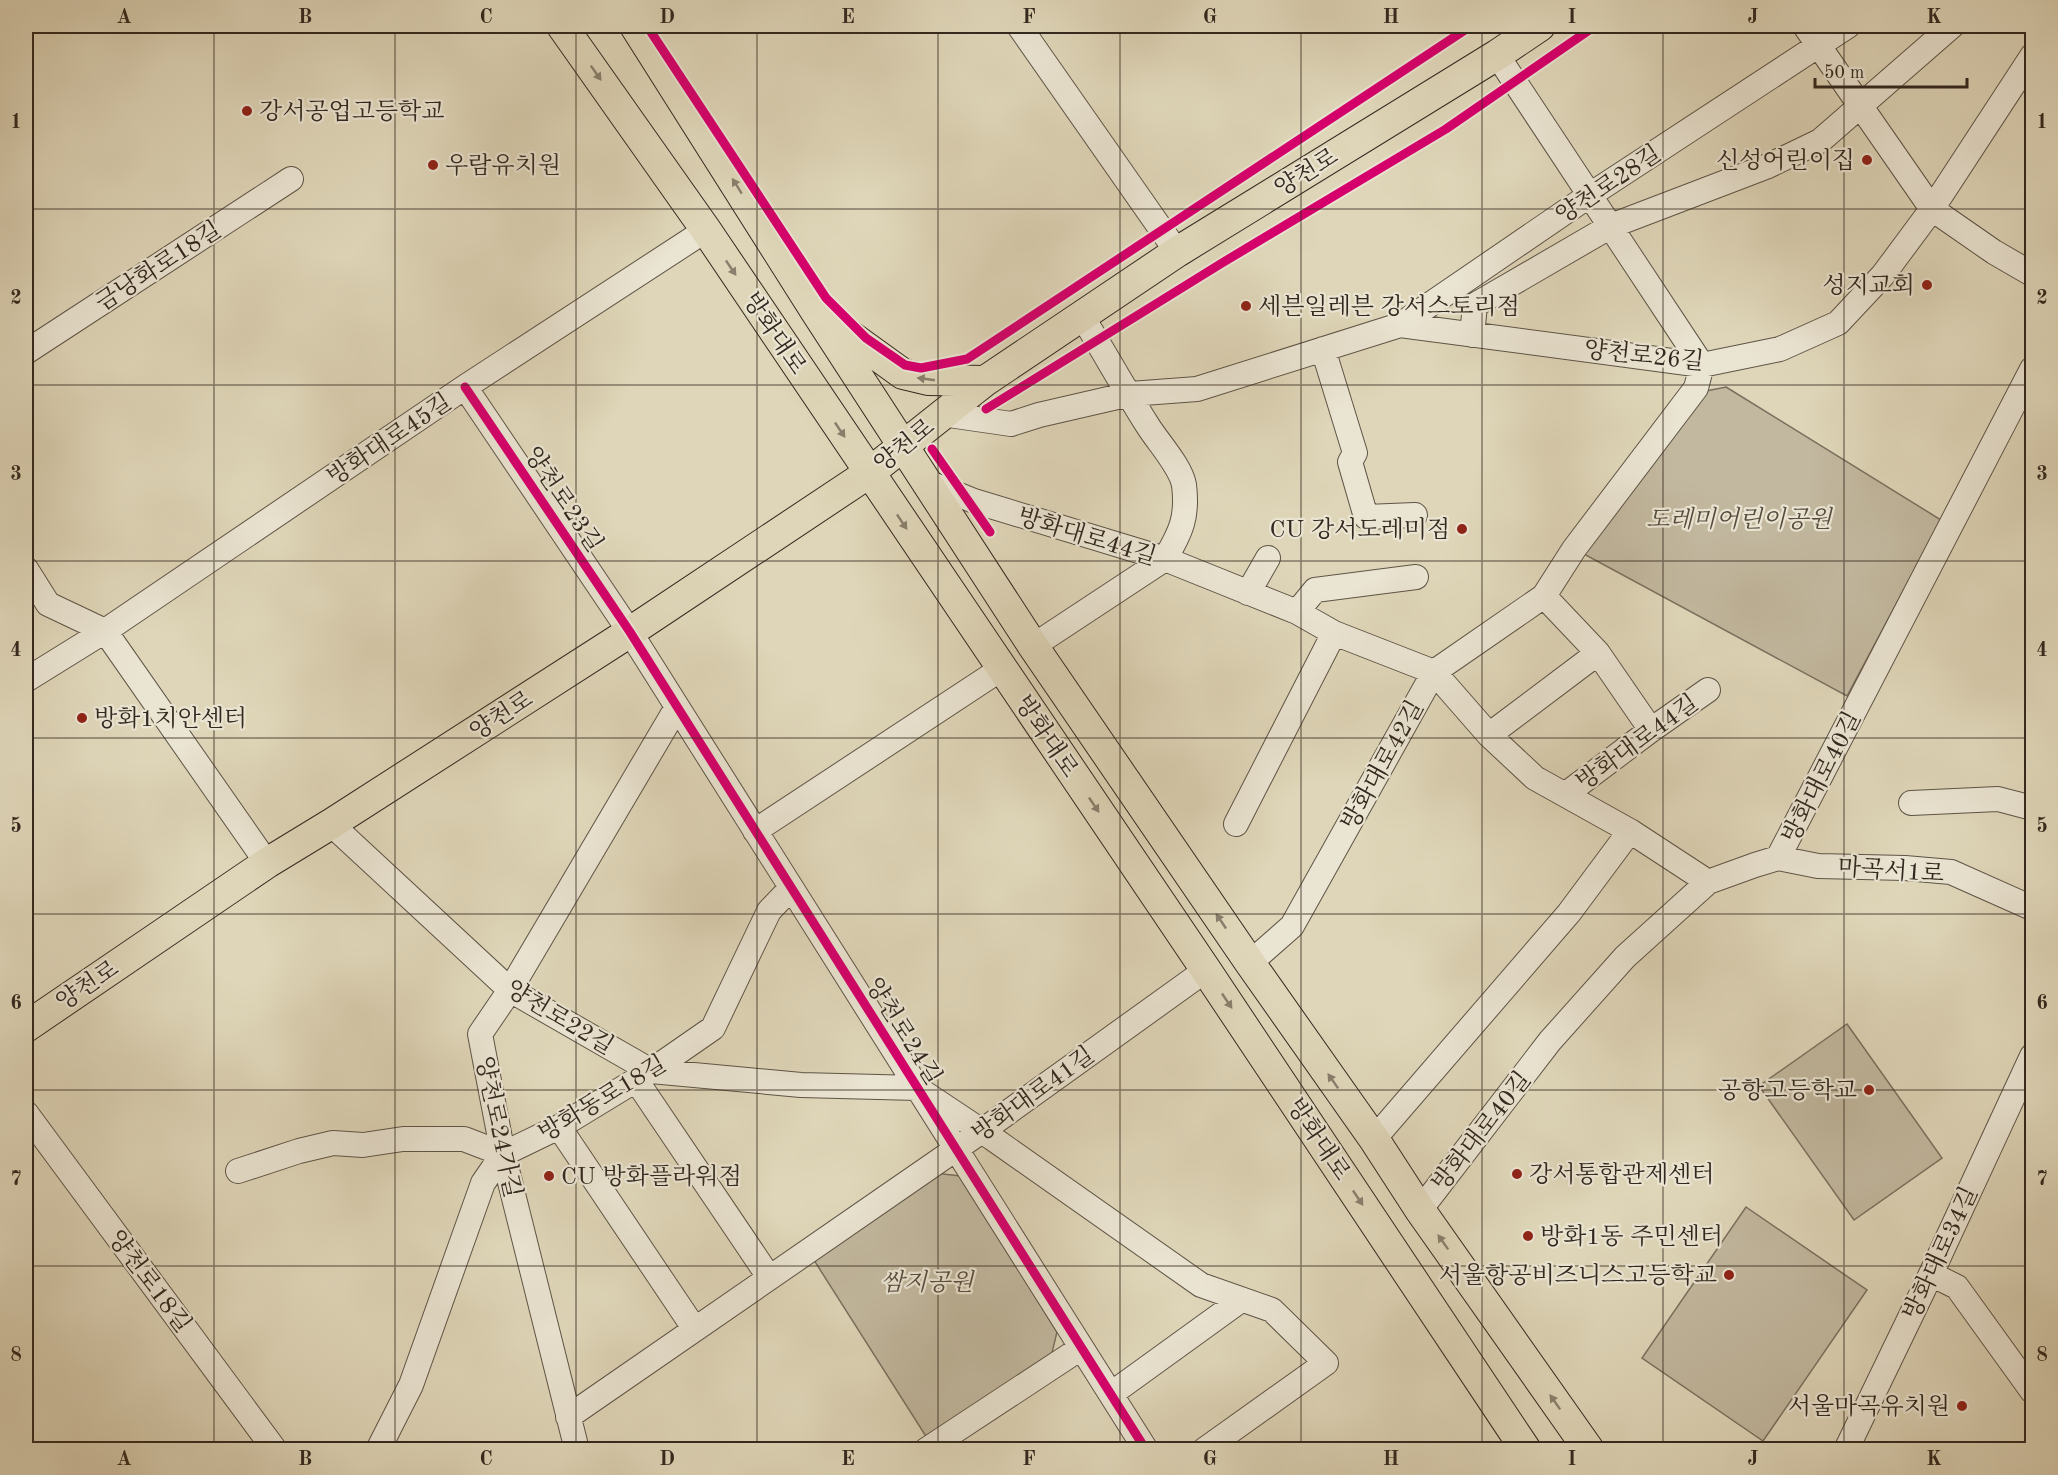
<svg xmlns="http://www.w3.org/2000/svg" width="2058" height="1475" viewBox="0 0 2058 1475" font-family="'Old Standard TT','Noto Serif KR',serif">
<rect width="100%" height="100%" fill="#dfd6b9"/>
<filter id="stains"><feTurbulence type="fractalNoise" baseFrequency=".00333" numOctaves="4"/><feColorMatrix values="0 0 0 0 .2 0 0 0 0 .09 0 0 0 0 .02 0 0 0 .5 -.17"/></filter>
<radialGradient id="worn" r=".72"><stop offset=".6" stop-color="#630" stop-opacity="0"/><stop offset="1" stop-color="#630" stop-opacity=".3"/></radialGradient>
<!-- green -->
<path fill="#c2b89f" stroke="#7a705f" stroke-width="1.5" d="M 1726,387 L 1941,520 L 1847,696 L 1582,553 L 1701,392 Z
M 1847,1024 L 1942,1158 L 1854,1220 L 1759,1086 Z
M 934,1173 L 961,1176 L 1057,1332 L 1050,1361 L 927,1438 L 812,1257 Z
M 1746,1207 L 1867,1290 L 1763,1441 L 1642,1358 Z"/>
<g fill="none" stroke-linecap="round" stroke-linejoin="round">
<!-- minor casing -->
<g stroke="#5e5446" stroke-width="26">
<path id="minor" d="M 1019,26 L 1177,252
M 1805,26 L 1932,209 L 1994,252 L 2032,274
M 1497,55 L 1702,365
M 1400,325 L 1590,195 L 1848,26
M 1472,335 L 1475,305 L 1611,226 L 1768,166 L 1820,141 L 1952,26
M 1323,349 L 1355,453 L 1350,462 L 1366,517 L 1415,515
M 26,352 L 291,179
M 465,387 L 630,632 L 1146,1450
M 942,414 L 1011,424 L 1039,415 L 1130,394 L 1197,389 L 1400,325 L 1702,365 L 1780,349 L 1838,323 L 1883,275 L 1932,209 L 2032,56
M 925,481 L 974,501 L 1165,559 L 1297,612 L 1334,633 L 1434,672 L 1489,735 L 1535,778 L 1630,831 L 1708,882
M 26,569 L 48,604 L 105,631 L 267,863
M 1248,593 L 1268,558
M 1544,596 L 1598,653 L 1651,730
M 1297,612 L 1315,590 L 1416,577
M 1033,646 L 1165,559 C 1181,532 1188,517 1184,485 C 1181,467 1158,442 1148,426 C 1125,390 1104,352 1082,316
M 26,680 L 105,631 L 465,387 L 706,230
M 1489,735 L 1598,653
M 1566,794 L 1651,730 L 1708,690
M 1911,803 L 1998,799 L 2032,808
M 331,824 L 510,990 L 651,1071 L 801,1085 L 917,1088 L 992,1138 L 1201,1285 L 1272,1310 L 1326,1363 L 1204,1450
M 1236,824 L 1334,633
M 755,831 L 1001,669
M 1778,858 L 2032,369
M 1250,963 L 1292,926 L 1434,672 L 1544,596 L 1574,549 L 1696,388 L 1702,365
M 636,1080 L 769,1277
M 26,1113 L 275,1450
M 559,1127 L 694,1328
M 1374,1139 L 1569,913 L 1630,831
M 238,1171 L 299,1151 L 333,1143 L 363,1145 L 403,1139 L 464,1139 L 503,1154
M 1420,1210 L 1550,1041 L 1625,957 L 1708,882 L 1755,865 L 1778,858 L 1818,866 L 1905,868 L 1951,872 L 2032,908
M 1931,1274 L 1957,1287 L 2032,1391
M 1111,1394 L 1241,1300
M 568,1417 L 982,1131 L 1206,970
M 378,1450 L 411,1385 L 483,1183 L 503,1154 L 559,1127 L 651,1071 L 713,1028 L 769,911 L 791,888
M 577,1450 L 503,1154 L 480,1034 L 510,990 L 677,707
M 926,1450 L 1081,1348
M 1846,1450 L 1931,1274 L 2032,1056"/>
</g>
<!-- major casing -->
<g stroke="#33281f" stroke-width="32">
<path id="major" d="M 562,26 L 706,230 L 1206,970 L 1526,1450
M 635,26 L 816,312 L 1033,646 L 1250,963 L 1374,1139 L 1420,1210 L 1589,1450
M 831,322 L 903,374 L 928,380 L 985,381
M 26,1027 L 267,863 L 331,824 L 630,632 L 869,473 L 985,381 L 1177,252 L 1497,55 L 1540,26"/>
</g>
<!-- minor -->
<use href="#minor" stroke="#eae4d2" stroke-width="24"/>
<!-- major -->
<use href="#major" stroke="#dfd6b9" stroke-width="30"/>
<!-- cycleway casing -->
<g stroke="#eae4d2" stroke-width="13">
<path id="cycleway" d="M 647,26 L 826,298 L 866,338 L 905,365 L 921,368 L 967,359 L 1471,26
M 465,387 L 630,632 L 1146,1450
M 986,409 L 1222,263 L 1446,129 L 1595,26
M 932,449 L 990,532"/>
</g>
<!-- cycleway -->
<use href="#cycleway" stroke="#d6006c" stroke-width="9"/>
</g>
<!-- one-way arrows -->
<defs><path id="oneway-solid" d="M-6-.8H1V-3.2L6.5 0L1 3.2V.8H-6Z" transform="scale(1.5)"/></defs>
<g fill="#897f6c">
<use href="#oneway-solid" transform="translate(596 73) rotate(55)"/>
<use href="#oneway-solid" transform="translate(737 186) rotate(-122)"/>
<use href="#oneway-solid" transform="translate(731 268) rotate(56)"/>
<use href="#oneway-solid" transform="translate(926 379) rotate(-172)"/>
<use href="#oneway-solid" transform="translate(840 430) rotate(56)"/>
<use href="#oneway-solid" transform="translate(902 522) rotate(56)"/>
<use href="#oneway-solid" transform="translate(1094 805) rotate(56)"/>
<use href="#oneway-solid" transform="translate(1221 921) rotate(-124)"/>
<use href="#oneway-solid" transform="translate(1227 1001) rotate(56)"/>
<use href="#oneway-solid" transform="translate(1333 1081) rotate(-125)"/>
<use href="#oneway-solid" transform="translate(1358 1198) rotate(56)"/>
<use href="#oneway-solid" transform="translate(1443 1242) rotate(-125)"/>
<use href="#oneway-solid" transform="translate(1555 1402) rotate(-125)"/>
</g>
<!-- grid -->
<path fill="none" stroke="#33281f" stroke-width="1.5" stroke-opacity="0.55" d="M 214,26 L 214,1450M 395,26 L 395,1450M 576,26 L 576,1450M 757,26 L 757,1450M 938,26 L 938,1450M 1120,26 L 1120,1450M 1301,26 L 1301,1450M 1482,26 L 1482,1450M 1663,26 L 1663,1450M 1844,26 L 1844,1450M 26,209 L 2032,209M 26,385 L 2032,385M 26,561 L 2032,561M 26,738 L 2032,738M 26,914 L 2032,914M 26,1090 L 2032,1090M 26,1266 L 2032,1266"/>
<!-- markers -->
<g fill="#8f2418" stroke="#eae4d2" stroke-width="2">
<circle cx="247" cy="111" r="6"/>
<circle cx="1867" cy="160" r="6"/>
<circle cx="433" cy="165" r="6"/>
<circle cx="1927" cy="285" r="6"/>
<circle cx="1246" cy="306" r="6"/>
<circle cx="1462" cy="529" r="6"/>
<circle cx="82" cy="718" r="6"/>
<circle cx="1869" cy="1090" r="6"/>
<circle cx="1517" cy="1174" r="6"/>
<circle cx="549" cy="1176" r="6"/>
<circle cx="1528" cy="1236" r="6"/>
<circle cx="1729" cy="1275" r="6"/>
<circle cx="1962" cy="1406" r="6"/>
</g>
<g text-anchor="middle" stroke-width="4.5" stroke-linejoin="round" paint-order="stroke">
<!-- poi labels -->
<g font-size="24" fill="#33281f" stroke="#eae4d2" text-anchor="start">
<text x="259" y="119">강서공업고등학교</text>
<text x="1855" y="168" text-anchor="end">신성어린이집</text>
<text x="445" y="173">우람유치원</text>
<text x="1915" y="293" text-anchor="end">성지교회</text>
<text x="1258" y="314">세븐일레븐 강서스토리점</text>
<text x="1450" y="537" text-anchor="end">CU 강서도레미점</text>
<text x="94" y="726">방화1치안센터</text>
<text x="1857" y="1098" text-anchor="end">공항고등학교</text>
<text x="1529" y="1182">강서통합관제센터</text>
<text x="561" y="1184">CU 방화플라워점</text>
<text x="1540" y="1244">방화1동 주민센터</text>
<text x="1717" y="1283" text-anchor="end">서울항공비즈니스고등학교</text>
<text x="1950" y="1414" text-anchor="end">서울마곡유치원</text>
</g>
<!-- street labels -->
<g font-size="24" fill="#33281f" stroke="#eae4d2">
<text transform="translate(1306 172) rotate(-32)" y="8">양천로</text>
<text transform="translate(1608 184) rotate(-34)" y="8">양천로28길</text>
<text transform="translate(158 266) rotate(-33)" y="8">금낭화로18길</text>
<text transform="translate(775 333) rotate(56)" y="8">방화대로</text>
<text transform="translate(1644 355) rotate(6)" y="8">양천로26길</text>
<text transform="translate(389 439) rotate(-34)" y="8">방화대로45길</text>
<text transform="translate(904 445) rotate(-39)" y="8">양천로</text>
<text transform="translate(564 499) rotate(56)" y="8">양천로23길</text>
<text transform="translate(1087 536) rotate(17)" y="8">방화대로44길</text>
<text transform="translate(501 715) rotate(-33)" y="8">양천로</text>
<text transform="translate(1047 736) rotate(56)" y="8">방화대로</text>
<text transform="translate(1637 742) rotate(-36)" y="8">방화대로44길</text>
<text transform="translate(1382 765) rotate(-61)" y="8">방화대로42길</text>
<text transform="translate(1821 777) rotate(-63)" y="8">방화대로40길</text>
<text transform="translate(1891 870) rotate(4)" y="8">마곡서1로</text>
<text transform="translate(87 985) rotate(-34)" y="8">양천로</text>
<text transform="translate(560 1017) rotate(31)" y="8">양천로22길</text>
<text transform="translate(904 1031) rotate(58)" y="8">양천로24길</text>
<text transform="translate(1033 1094) rotate(-36)" y="8">방화대로41길</text>
<text transform="translate(602 1098) rotate(-31)" y="8">방화동로18길</text>
<text transform="translate(499 1127) rotate(78)" y="8">양천로24가길</text>
<text transform="translate(1481 1131) rotate(-52)" y="8">방화대로40길</text>
<text transform="translate(1319 1139) rotate(56)" y="8">방화대로</text>
<text transform="translate(1940 1253) rotate(-65)" y="8">방화대로34길</text>
<text transform="translate(150 1281) rotate(53)" y="8">양천로18길</text>
</g>
<!-- park labels -->
<g font-size="24" font-style="italic" fill="#574c3f" stroke="#eae4d2">
<text x="1739" y="527">도레미어린이공원</text>
<text x="927" y="1290">쌈지공원</text>
</g>
</g>
<!-- margin -->
<rect width="2058" height="1475" fill="none" stroke="#dfd6b9" stroke-width="66"/>
<!-- scale -->
<path d="M1815 78v9h152v-9" fill="none" stroke="#33281f" stroke-width="3"/>
<text x="1824" y="78" font-size="18" fill="#33281f" stroke="#eae4d2" stroke-width="4.5" paint-order="stroke">50 m</text>
<rect x="33" y="33" width="1992" height="1409" fill="none" stroke="#33281f" stroke-width="2"/>
<g font-size="20" text-anchor="middle" font-weight="bold" fill="#33281f">
<text x="124" y="23">A</text>
<text x="305" y="23">B</text>
<text x="486" y="23">C</text>
<text x="667" y="23">D</text>
<text x="848" y="23">E</text>
<text x="1029" y="23">F</text>
<text x="1210" y="23">G</text>
<text x="1391" y="23">H</text>
<text x="1572" y="23">I</text>
<text x="1753" y="23">J</text>
<text x="1934" y="23">K</text>
<text x="16" y="128">1</text>
<text x="2042" y="128">1</text>
<text x="16" y="304">2</text>
<text x="2042" y="304">2</text>
<text x="16" y="480">3</text>
<text x="2042" y="480">3</text>
<text x="16" y="656">4</text>
<text x="2042" y="656">4</text>
<text x="16" y="832">5</text>
<text x="2042" y="832">5</text>
<text x="16" y="1009">6</text>
<text x="2042" y="1009">6</text>
<text x="16" y="1185">7</text>
<text x="2042" y="1185">7</text>
<text x="16" y="1361">8</text>
<text x="2042" y="1361">8</text>
<text x="124" y="1465">A</text>
<text x="305" y="1465">B</text>
<text x="486" y="1465">C</text>
<text x="667" y="1465">D</text>
<text x="848" y="1465">E</text>
<text x="1029" y="1465">F</text>
<text x="1210" y="1465">G</text>
<text x="1391" y="1465">H</text>
<text x="1572" y="1465">I</text>
<text x="1753" y="1465">J</text>
<text x="1934" y="1465">K</text>
</g>
<rect width="100%" height="100%" filter="url(#stains)"/>
<rect width="100%" height="100%" fill="url(#worn)"/>
</svg>
